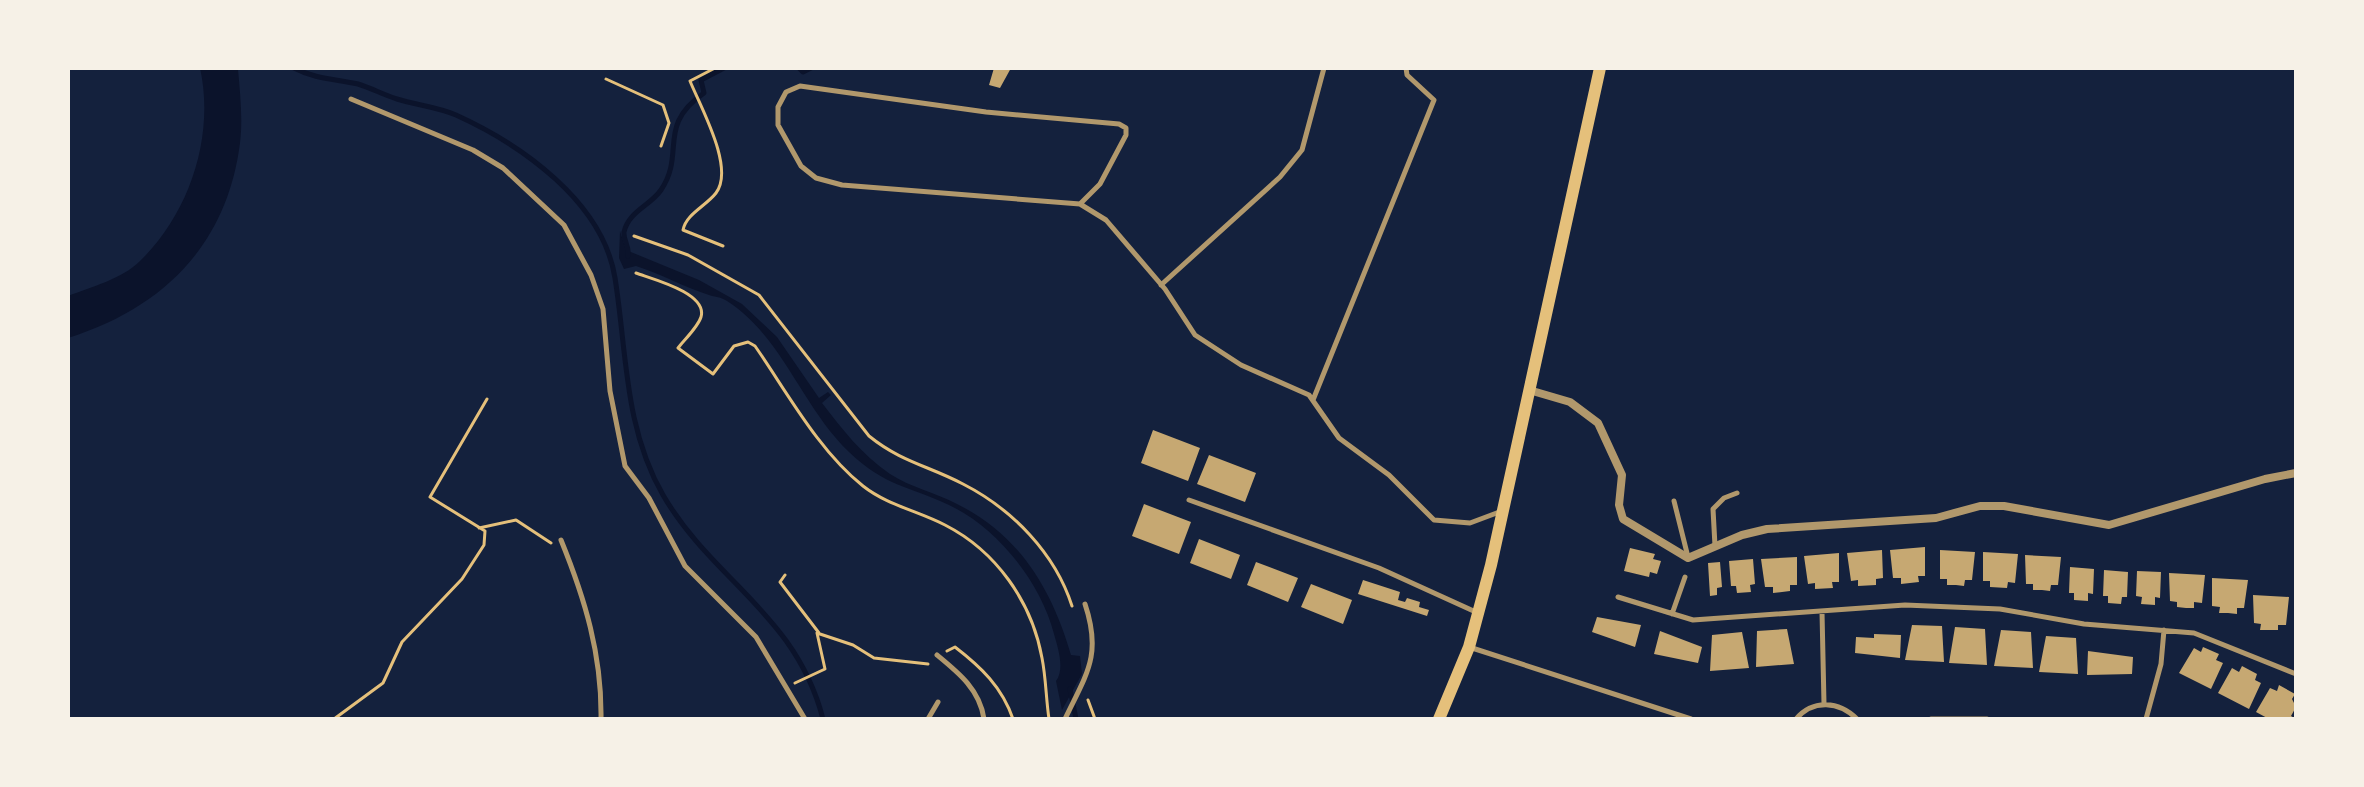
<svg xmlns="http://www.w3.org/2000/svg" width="2364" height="787" viewBox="0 0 2364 787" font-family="'IBM Plex Sans',sans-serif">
<rect width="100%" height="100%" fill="#14213d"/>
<!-- water -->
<path fill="#0b132b" d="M 200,68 L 238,69 C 240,93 243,119 240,143 C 227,245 163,308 68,338 L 68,296 C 91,287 122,279 140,261 C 190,213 215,135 200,68 Z
M 620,231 L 626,250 L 699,280 L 742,304 L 777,337 L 819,398 L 828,392 L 831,395 L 822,403 C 843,430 861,454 890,474 C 910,487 936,493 957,504 C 1020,535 1052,590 1071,655 L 1080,656 L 1082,674 L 1062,710 L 1056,681 C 1065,669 1058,648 1054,634 C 1041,583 998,528 949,505 C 907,485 886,487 849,452 C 802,407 782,336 727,301 C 721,297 715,297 709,295 C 684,287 661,274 636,266 L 624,269 L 619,258 Z"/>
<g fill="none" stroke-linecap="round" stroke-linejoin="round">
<!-- stream -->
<path stroke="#0b132b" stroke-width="5" d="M 294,68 C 315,79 335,79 358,84 C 371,88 384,95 397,99 C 416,105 438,107 456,115 C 522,145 603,202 615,278 C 627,353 624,427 663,495 C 713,581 796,614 823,719
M 799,68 L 803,72 L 811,68
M 628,256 C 630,247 623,240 624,232 C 629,211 650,206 661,190 C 686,153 656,126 704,93 L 701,80 L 724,68
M 1070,689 L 1076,719"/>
</g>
<!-- building -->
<path fill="#c6a872" d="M 994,68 L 1011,68 L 1000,88 L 989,85 Z
M 1153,430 L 1200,448 L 1188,481 L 1141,463 Z
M 1209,455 L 1256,473 L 1245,502 L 1197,484 Z
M 1144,504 L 1191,522 L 1179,554 L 1132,536 Z
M 1199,539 L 1240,555 L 1231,579 L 1190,563 Z
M 1925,547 L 1925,576 L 1918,576 L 1919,582 L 1901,584 L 1901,578 L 1893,578 L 1890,550 Z
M 1630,548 L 1655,554 L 1653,559 L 1661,561 L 1657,574 L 1650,572 L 1649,577 L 1624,571 Z
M 1882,550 L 1883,578 L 1876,579 L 1876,585 L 1858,586 L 1858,580 L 1851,581 L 1847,553 Z
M 1940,550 L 1975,552 L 1972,580 L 1965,580 L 1964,586 L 1956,585 L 1947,585 L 1947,579 L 1940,579 Z
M 1983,552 L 2018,554 L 2015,583 L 2008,582 L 2007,588 L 1990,587 L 1990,581 L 1983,581 Z
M 1839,553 L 1839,582 L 1832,582 L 1833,588 L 1815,589 L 1815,583 L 1808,584 L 1804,556 Z
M 2025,555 L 2061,557 L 2058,585 L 2051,585 L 2050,591 L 2042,590 L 2033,590 L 2033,584 L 2026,584 Z
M 1797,557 L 1797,585 L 1790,585 L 1790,591 L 1773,593 L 1773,587 L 1765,587 L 1761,559 Z
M 1753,559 L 1755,584 L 1750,585 L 1751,592 L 1737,593 L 1736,586 L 1731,586 L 1729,561 Z
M 1256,562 L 1298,578 L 1288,602 L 1247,585 Z
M 1720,562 L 1722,587 L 1717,588 L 1717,595 L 1710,596 L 1708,563 Z
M 2070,567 L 2094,569 L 2093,594 L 2088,593 L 2088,601 L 2074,600 L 2074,593 L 2069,593 Z
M 2104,570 L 2128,572 L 2127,597 L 2122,597 L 2121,604 L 2108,603 L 2108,596 L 2103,596 Z
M 2137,571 L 2161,572 L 2160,598 L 2155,597 L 2155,605 L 2141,604 L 2142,597 L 2136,596 Z
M 2169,573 L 2205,575 L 2202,603 L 2194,602 L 2194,608 L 2186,608 L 2177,607 L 2177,602 L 2170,601 Z
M 2212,578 L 2248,580 L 2244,608 L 2237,608 L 2237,614 L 2228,613 L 2219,613 L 2220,607 L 2212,606 Z
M 1363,580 L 1400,592 L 1398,600 L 1405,602 L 1407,598 L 1420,602 L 1419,607 L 1429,610 L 1427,616 L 1358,594 Z
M 1311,584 L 1352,600 L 1343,624 L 1301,607 Z
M 2253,595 L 2289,597 L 2286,625 L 2278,625 L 2278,630 L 2260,630 L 2261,624 L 2254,623 Z
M 1597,617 L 1641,625 L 1635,647 L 1592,632 Z
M 1912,625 L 1942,626 L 1944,662 L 1905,660 Z
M 1955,627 L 1985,629 L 1987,665 L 1949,663 Z
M 1787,629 L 1794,664 L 1756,667 L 1757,631 Z
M 2001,630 L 2031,632 L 2033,668 L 1994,666 Z
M 1660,631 L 1702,647 L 1698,663 L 1654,654 Z
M 1742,632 L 1749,668 L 1710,671 L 1712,635 Z
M 1874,634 L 1901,635 L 1900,658 L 1855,653 L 1856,637 L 1874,638 Z
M 2046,636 L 2076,638 L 2078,674 L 2039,672 Z
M 2203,647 L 2219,654 L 2216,660 L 2223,663 L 2211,689 L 2179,673 L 2194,648 L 2201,652 Z
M 2088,651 L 2133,657 L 2132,674 L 2087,675 Z
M 2242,666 L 2257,674 L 2255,680 L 2261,683 L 2249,709 L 2218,693 L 2232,668 L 2239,672 Z
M 2279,685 L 2295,694 L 2292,699 L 2296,707 L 2291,716 L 2296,719 L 2269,719 L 2256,712 L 2270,688 L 2277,691 Z"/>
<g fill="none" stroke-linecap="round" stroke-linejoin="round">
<!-- path -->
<path stroke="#e5c07b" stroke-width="3" d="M 715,68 L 690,81 C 701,108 735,168 716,193 C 706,206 686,214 683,230 L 723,246
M 606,79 L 663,105 L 669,123 L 661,146
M 634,236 L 688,255 L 759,295 L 869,436 C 901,462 929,466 963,484 C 1012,509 1055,553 1072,606
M 636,273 C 652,279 708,293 701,317 C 698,327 685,339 678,348 L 713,374 L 734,346 L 748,342 L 755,346 C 787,392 818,450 863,486 C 887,505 918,511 945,525 C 996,551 1032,602 1042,658 C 1046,678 1046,699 1049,719
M 479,528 L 516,520 L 551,543
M 785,575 L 780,582 L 819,633
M 947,651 L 955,647 C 981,667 1002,687 1013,719
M 795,683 L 825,669 L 817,633 L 853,645 L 874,658 L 928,664
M 1088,700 L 1095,719
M 334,719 L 383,683 L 402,642 L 462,579 L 484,545 L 485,531 L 430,497 L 487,399"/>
<!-- service -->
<path stroke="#b1986c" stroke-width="5" d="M 351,99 L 473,150 L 503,168 L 564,225 L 591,275 L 603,309 L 610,391 L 625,466 L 649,498 L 685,566 L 756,637 L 805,719
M 1080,204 L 1100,184 L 1126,135 L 1126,128 L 1119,124 L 986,112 L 800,86 L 786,92 L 778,107 L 778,125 L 801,166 L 816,178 L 842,185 L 1080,204 L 1106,220 L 1165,289 L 1195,335 L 1241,365 L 1309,395 L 1339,438 L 1389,475 L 1434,520 L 1470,523 L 1502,511
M 1161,285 L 1280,177 L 1302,150 L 1324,68
M 1313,400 L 1434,100 L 1407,75 L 1406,68
M 1189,500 L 1379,568 L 1478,613
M 1674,501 L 1688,557
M 561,540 C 585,599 602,655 601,719
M 1715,546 L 1713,509 L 1724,498 L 1737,493
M 1618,597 L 1693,620 L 1905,605 L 2000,609 L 2084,624 L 2194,633 L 2296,674
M 1822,612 L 1824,704
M 1672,614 L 1685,577
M 1469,647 L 1691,719
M 937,655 C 959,673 980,690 984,719
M 928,719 L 938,702
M 1065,719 C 1087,673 1102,655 1085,604
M 1796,719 C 1813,699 1839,701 1857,719
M 1931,719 L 1987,719
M 2146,719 L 2161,664 L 2164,630"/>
<!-- minor -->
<path stroke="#b1986c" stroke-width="8" d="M 1529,390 L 1570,402 L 1598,423 L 1622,475 L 1619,505 L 1623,519 L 1688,558 L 1742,535 L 1767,529 L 1936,518 L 1980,506 L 2004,506 L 2109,525 L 2265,479 L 2296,473"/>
<!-- secondary -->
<path stroke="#e5c07b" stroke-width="12" d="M 1439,719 L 1469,647 L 1491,565 L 1600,68"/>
</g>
<!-- border -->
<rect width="2364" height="787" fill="none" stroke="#f6f1e7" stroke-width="140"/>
</svg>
